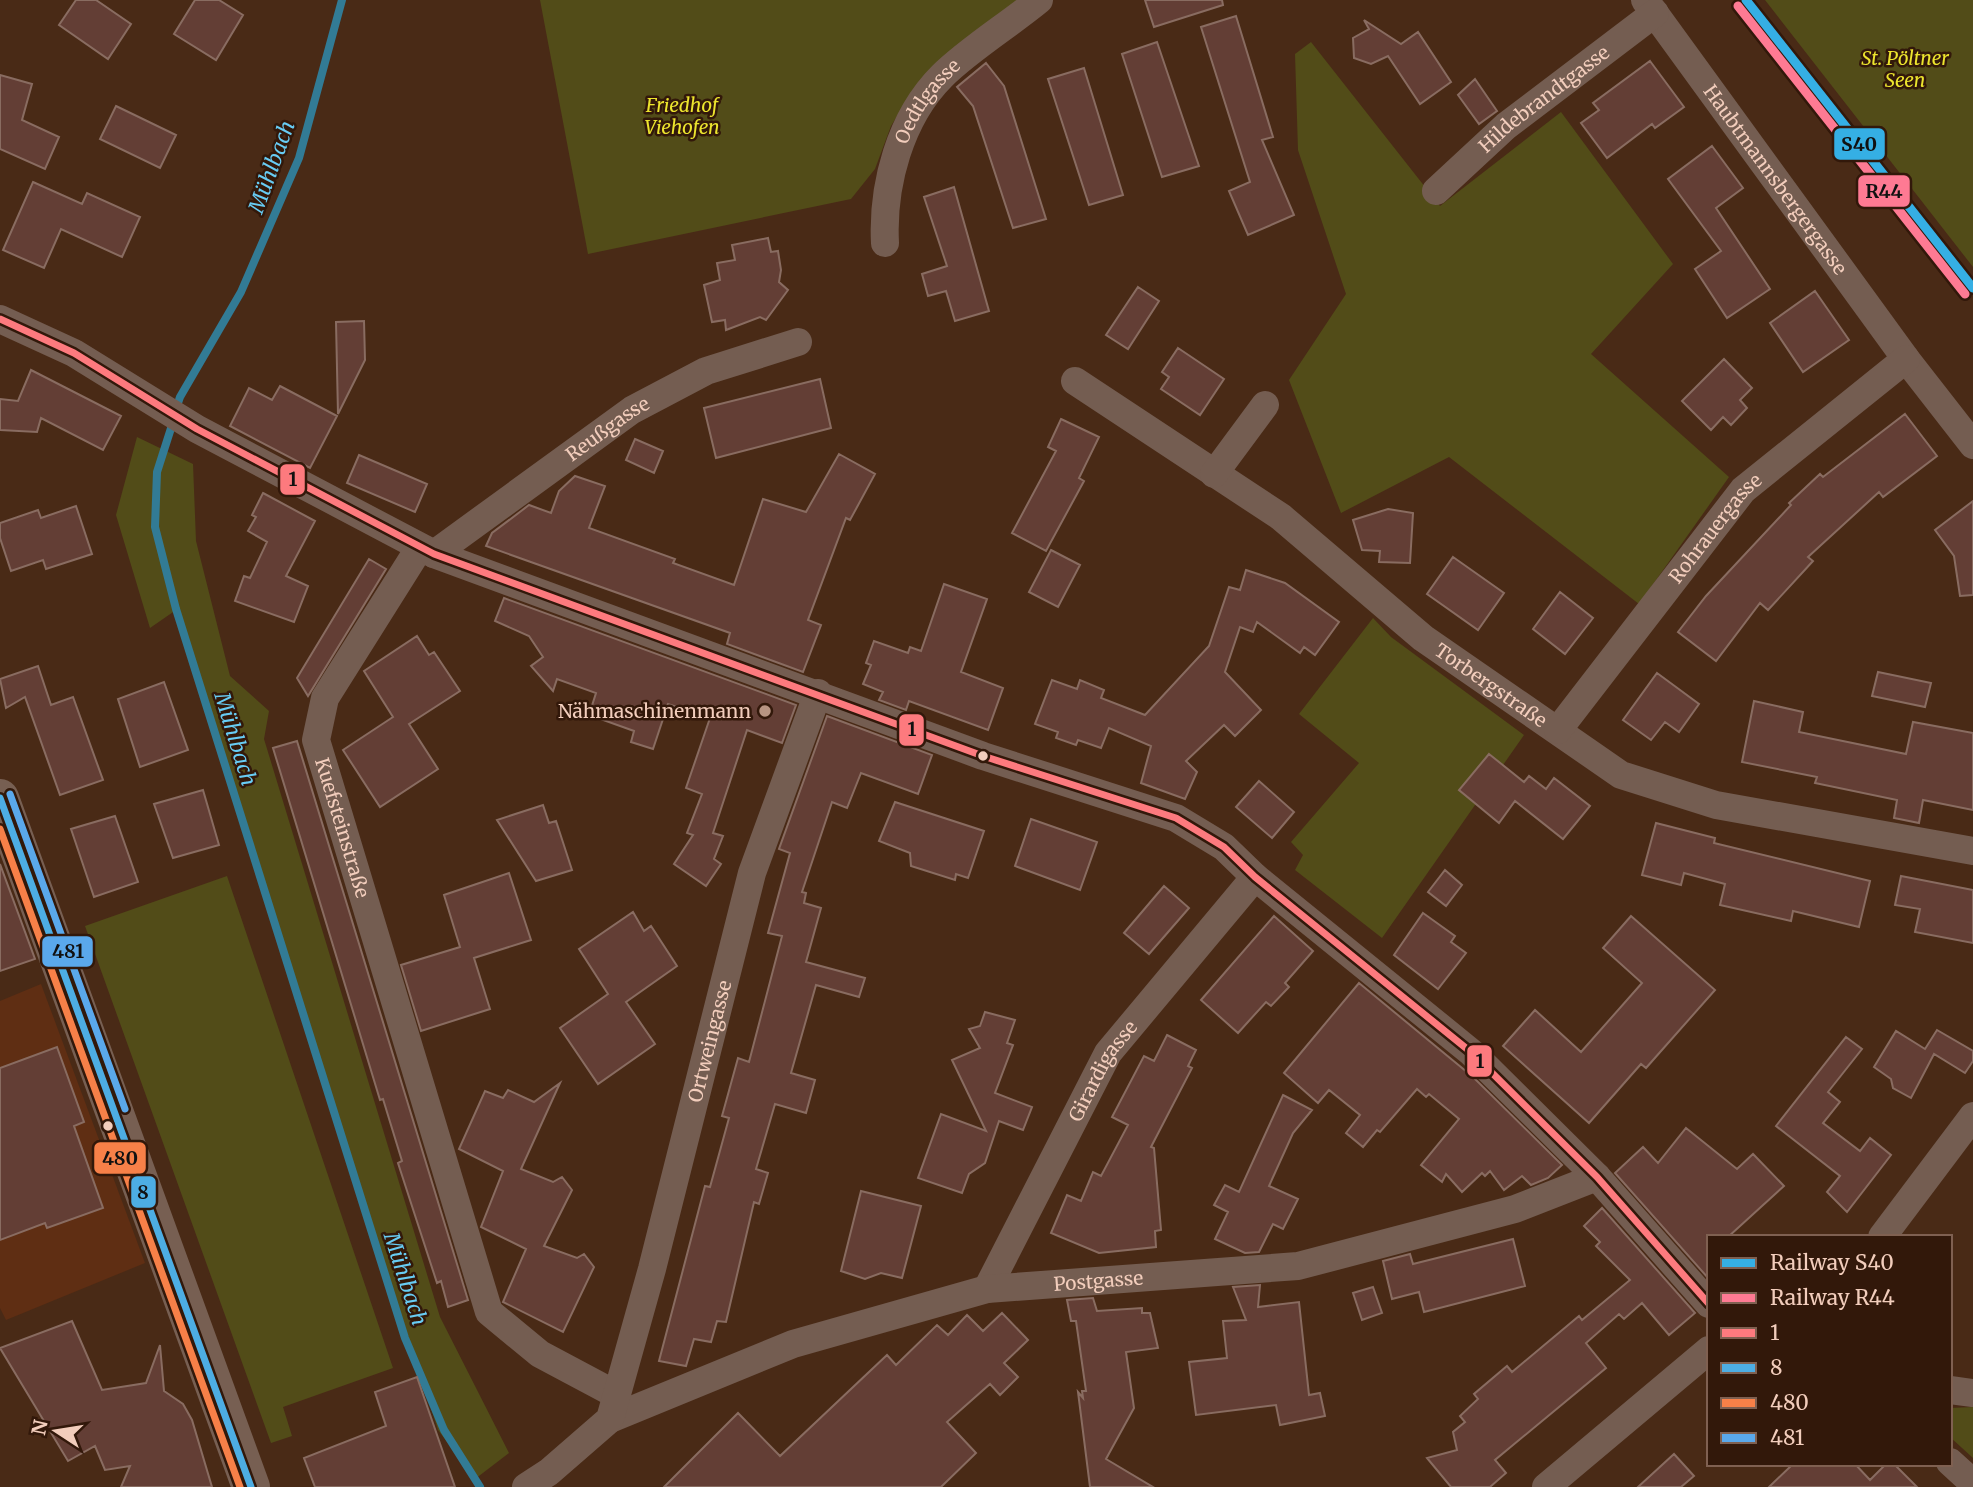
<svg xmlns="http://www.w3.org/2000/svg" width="1973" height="1487" viewBox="0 0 1973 1487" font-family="Merriweather,serif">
<rect width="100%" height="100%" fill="#492a16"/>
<!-- built -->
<path fill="#5f2e13" d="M 41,984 L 145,1263 L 6,1320 L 0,1308 L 0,1001 Z"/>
<!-- green -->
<path fill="#524c18" d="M 540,0 L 1018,0 L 912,92 L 891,126 L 875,169 L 851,199 L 588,254 Z
M 1765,0 L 1973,0 L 1973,267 Z
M 1311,42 L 1440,206 L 1561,112 L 1673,264 L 1591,354 L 1729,477 L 1639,604 L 1449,457 L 1341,513 L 1289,380 L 1346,294 L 1298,150 L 1295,54 Z
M 137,437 L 193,464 L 196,541 L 230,676 L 269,711 L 264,739 L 440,1317 L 509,1453 L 475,1479 L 438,1430 L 176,610 L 150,628 L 116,515 Z
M 1373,618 L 1391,637 L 1524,735 L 1382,938 L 1295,870 L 1303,855 L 1291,842 L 1359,763 L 1299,714 Z
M 227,876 L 393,1368 L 283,1407 L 292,1436 L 271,1443 L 85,926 Z
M 1973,1407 L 1973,1458 L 1950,1437 L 1950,1408 Z"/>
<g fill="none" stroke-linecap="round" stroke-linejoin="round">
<!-- stream -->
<path stroke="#327b95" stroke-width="8" d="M 176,409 L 180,397 L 241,292 L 299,158 L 342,0
M 173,422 L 157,472 L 155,527 L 176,609 L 405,1338 L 444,1430 L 480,1487"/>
</g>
<!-- building -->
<path fill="#633e35" stroke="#896c61" stroke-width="2" d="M 76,0 L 96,0 L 131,24 L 108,59 L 59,25 Z
M 195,0 L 219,0 L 243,15 L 216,60 L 174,34 Z
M 1145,0 L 1222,0 L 1223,5 L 1154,27 Z
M 1236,16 L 1273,137 L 1262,140 L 1294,215 L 1248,235 L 1229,191 L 1250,182 L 1201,27 Z
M 1364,20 L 1401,44 L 1418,32 L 1451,82 L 1420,104 L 1388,56 L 1371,64 L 1354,58 L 1353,38 L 1369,29 Z
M 1157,42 L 1199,166 L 1162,177 L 1122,54 Z
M 1650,61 L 1684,107 L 1655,128 L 1652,124 L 1607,158 L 1581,123 L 1599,110 L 1593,103 Z
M 986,63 L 1004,86 L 1046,219 L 1013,228 L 973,106 L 957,87 Z
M 1084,68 L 1123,195 L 1089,205 L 1048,79 Z
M 0,75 L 32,84 L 22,120 L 59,137 L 45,169 L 0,149 Z
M 1475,79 L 1497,111 L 1479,124 L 1458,95 Z
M 116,106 L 176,135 L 160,168 L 100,139 Z
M 1712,146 L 1743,188 L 1716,208 L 1770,289 L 1727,318 L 1695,269 L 1721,251 L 1668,179 Z
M 33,182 L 82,204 L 87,193 L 140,217 L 122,257 L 61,229 L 44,268 L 3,250 Z
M 954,187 L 989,311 L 955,321 L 946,291 L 928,296 L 922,274 L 947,266 L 924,197 Z
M 768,238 L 771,252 L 778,251 L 781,270 L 779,282 L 788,290 L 766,320 L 760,317 L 726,330 L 725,320 L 712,322 L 704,285 L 720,280 L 717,263 L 735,260 L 732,245 Z
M 1138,287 L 1159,301 L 1128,349 L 1106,335 Z
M 1815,291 L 1849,340 L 1803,372 L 1770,323 Z
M 364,321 L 365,360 L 338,414 L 336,322 Z
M 1178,348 L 1224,379 L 1200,415 L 1161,389 L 1169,377 L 1162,372 Z
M 1724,359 L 1752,388 L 1740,400 L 1747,408 L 1731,425 L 1723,417 L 1711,430 L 1682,401 Z
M 31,370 L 121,416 L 103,450 L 41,418 L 37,432 L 0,430 L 0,399 L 18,401 Z
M 820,379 L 831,428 L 716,458 L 704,408 Z
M 280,386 L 337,416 L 310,468 L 230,426 L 249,388 L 272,400 Z
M 1905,414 L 1937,456 L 1883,497 L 1879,492 L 1808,557 L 1813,561 L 1768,610 L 1760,603 L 1716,661 L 1678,632 L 1706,596 L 1791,505 L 1789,503 L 1820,474 L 1823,477 Z
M 1061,419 L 1099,437 L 1079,478 L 1084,481 L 1046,551 L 1012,533 L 1056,451 L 1048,447 Z
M 635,439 L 663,451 L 654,473 L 626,460 Z
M 839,454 L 875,474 L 850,520 L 846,518 L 808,620 L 821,625 L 803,672 L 727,644 L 730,633 L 486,546 L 492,533 L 529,505 L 551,513 L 559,491 L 575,476 L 605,486 L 589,528 L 675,559 L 673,563 L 734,585 L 763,499 L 806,512 Z
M 359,455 L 427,484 L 415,512 L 347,483 Z
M 263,493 L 315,521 L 286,576 L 308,586 L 294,622 L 235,601 L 244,576 L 250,578 L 267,542 L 248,531 L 256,517 L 252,515 Z
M 1973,501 L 1973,595 L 1960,596 L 1954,556 L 1935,530 Z
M 76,506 L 92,554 L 46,569 L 43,560 L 11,571 L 0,538 L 0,523 L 38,510 L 41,518 Z
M 1388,509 L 1413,513 L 1410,563 L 1379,562 L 1380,551 L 1362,550 L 1353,520 Z
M 1051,550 L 1080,565 L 1058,607 L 1029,592 Z
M 1453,557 L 1504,593 L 1478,630 L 1427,594 Z
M 369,559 L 386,569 L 308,696 L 297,678 Z
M 1246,570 L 1285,583 L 1339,622 L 1315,655 L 1304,647 L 1300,653 L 1257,622 L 1253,632 L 1240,627 L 1225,672 L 1261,710 L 1235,736 L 1224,725 L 1186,761 L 1197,772 L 1185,799 L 1141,783 L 1151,746 L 1109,728 L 1101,748 L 1078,740 L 1076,745 L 1056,738 L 1058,732 L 1035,724 L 1052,680 L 1077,689 L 1080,680 L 1104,690 L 1101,698 L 1145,715 L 1209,646 L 1229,587 L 1240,590 Z
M 944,584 L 987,599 L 961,672 L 1003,688 L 988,730 L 909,701 L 906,710 L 879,700 L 883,692 L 863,684 L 871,665 L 866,663 L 874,641 L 908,653 L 910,647 L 921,651 Z
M 1560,592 L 1593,618 L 1565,654 L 1533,629 Z
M 504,598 L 796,705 L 782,743 L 747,730 L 713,833 L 723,836 L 714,859 L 721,864 L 706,886 L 674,864 L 693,835 L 687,833 L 702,794 L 686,788 L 710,718 L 668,704 L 653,749 L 631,742 L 634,731 L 589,715 L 596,693 L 557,679 L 553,691 L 531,666 L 543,657 L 529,636 L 495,621 Z
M 417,636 L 429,655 L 434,652 L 460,691 L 409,724 L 438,769 L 380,807 L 343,750 L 393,717 L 364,671 Z
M 38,666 L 51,705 L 73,697 L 103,780 L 60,795 L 25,697 L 6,708 L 0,679 Z
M 1878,672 L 1931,683 L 1925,707 L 1872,696 Z
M 1657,673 L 1699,704 L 1679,732 L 1665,722 L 1651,740 L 1623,720 Z
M 164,682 L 188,750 L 140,767 L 118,699 Z
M 1754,701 L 1803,712 L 1799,732 L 1906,754 L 1913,722 L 1973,733 L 1973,810 L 1923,800 L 1919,823 L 1894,818 L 1897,800 L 1815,783 L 1817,777 L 1742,762 Z
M 827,716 L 932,755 L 918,794 L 861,773 L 847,808 L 832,802 L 802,892 L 806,893 L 804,903 L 821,908 L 806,962 L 865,978 L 859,997 L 816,985 L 791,1073 L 815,1080 L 806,1113 L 775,1104 L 756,1169 L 768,1173 L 759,1204 L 754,1202 L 726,1322 L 717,1321 L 711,1342 L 694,1339 L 686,1366 L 659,1361 L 705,1186 L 710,1187 L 729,1118 L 722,1116 L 738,1058 L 749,1062 L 782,936 L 768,933 L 790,853 L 779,849 Z
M 297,741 L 468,1300 L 448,1307 L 441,1281 L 437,1283 L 410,1200 L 398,1163 L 402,1161 L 383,1099 L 380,1100 L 273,748 Z
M 1489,754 L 1524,782 L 1529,776 L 1546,789 L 1554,778 L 1590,806 L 1563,839 L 1515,801 L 1499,823 L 1459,790 Z
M 1259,781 L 1294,812 L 1272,838 L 1236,807 Z
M 203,790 L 219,845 L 173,858 L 154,804 Z
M 895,802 L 984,831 L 968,878 L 956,874 L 955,880 L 911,866 L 910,853 L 879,841 Z
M 543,805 L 549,823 L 556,821 L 572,870 L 536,881 L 497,820 Z
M 115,816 L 138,882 L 94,897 L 71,829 Z
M 1031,819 L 1097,842 L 1080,890 L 1015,866 Z
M 1656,823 L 1715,838 L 1714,843 L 1870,881 L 1859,927 L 1793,911 L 1791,921 L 1720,905 L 1725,884 L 1684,873 L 1681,885 L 1642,875 Z
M 0,864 L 35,959 L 0,971 Z
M 1445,870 L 1462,885 L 1446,906 L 1428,892 Z
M 509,873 L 531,940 L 474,958 L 490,1009 L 421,1031 L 401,965 L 460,947 L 444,895 Z
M 1901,876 L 1973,890 L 1973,943 L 1915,932 L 1920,909 L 1895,905 Z
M 1164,886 L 1189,908 L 1149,954 L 1124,933 Z
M 633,912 L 644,931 L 651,926 L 677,966 L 626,1002 L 655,1044 L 598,1084 L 560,1028 L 608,994 L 579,949 Z
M 1423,913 L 1455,936 L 1451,942 L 1466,953 L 1438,989 L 1394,955 Z
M 1274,916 L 1313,951 L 1285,983 L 1289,987 L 1271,1006 L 1266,1002 L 1238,1033 L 1201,1000 Z
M 1631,916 L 1715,990 L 1646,1068 L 1641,1064 L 1589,1123 L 1503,1046 L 1535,1010 L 1581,1052 L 1642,983 L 1603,948 Z
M 1359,983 L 1473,1077 L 1562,1165 L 1548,1178 L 1531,1185 L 1522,1176 L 1504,1190 L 1490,1171 L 1485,1176 L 1482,1173 L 1462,1192 L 1446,1174 L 1442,1182 L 1421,1165 L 1459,1119 L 1429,1094 L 1426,1097 L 1417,1089 L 1380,1132 L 1377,1130 L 1363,1147 L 1346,1133 L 1360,1115 L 1329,1090 L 1318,1103 L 1284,1073 Z
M 985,1012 L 1015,1020 L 1007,1043 L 1013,1045 L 995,1093 L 1032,1107 L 1023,1130 L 999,1121 L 985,1163 L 969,1174 L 962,1193 L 918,1178 L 941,1114 L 986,1131 L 952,1060 L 980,1048 L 969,1029 L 980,1026 Z
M 1937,1030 L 1973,1051 L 1973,1061 L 1965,1073 L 1934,1054 L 1911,1098 L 1893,1088 L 1891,1079 L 1874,1067 L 1896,1031 L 1925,1049 Z
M 1167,1035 L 1196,1050 L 1188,1066 L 1192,1068 L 1151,1147 L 1154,1148 L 1161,1230 L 1155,1231 L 1156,1247 L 1099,1253 L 1051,1233 L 1067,1195 L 1081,1201 L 1093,1172 L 1101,1176 L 1128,1125 L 1112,1117 L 1144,1056 L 1154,1061 Z
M 1846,1037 L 1862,1049 L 1828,1092 L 1840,1102 L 1823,1123 L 1860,1151 L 1870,1138 L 1891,1155 L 1847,1212 L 1827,1192 L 1840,1176 L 1776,1126 Z
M 57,1047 L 84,1122 L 74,1126 L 103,1208 L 47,1228 L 45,1223 L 0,1240 L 0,1068 Z
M 560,1083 L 521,1169 L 553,1182 L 562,1177 L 572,1190 L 544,1246 L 577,1258 L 584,1254 L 594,1267 L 563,1332 L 503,1302 L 526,1249 L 481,1227 L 503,1171 L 459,1149 L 485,1091 L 503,1098 L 508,1090 L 534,1102 Z
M 1283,1095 L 1312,1110 L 1293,1133 L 1269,1186 L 1298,1199 L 1283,1229 L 1273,1224 L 1259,1252 L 1245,1253 L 1215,1239 L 1228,1212 L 1214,1205 L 1225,1185 L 1239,1192 Z
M 1686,1128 L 1737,1169 L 1753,1154 L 1784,1186 L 1728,1237 L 1709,1237 L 1709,1279 L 1615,1173 L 1643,1147 L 1658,1163 Z
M 861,1191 L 921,1206 L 902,1278 L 881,1273 L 865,1279 L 841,1271 Z
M 1602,1208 L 1695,1313 L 1669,1335 L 1642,1303 L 1624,1319 L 1619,1314 L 1586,1343 L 1606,1368 L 1495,1460 L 1506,1473 L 1490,1487 L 1451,1487 L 1427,1458 L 1457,1450 L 1453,1432 L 1465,1422 L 1460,1416 L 1478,1399 L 1474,1394 L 1507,1366 L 1512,1372 L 1579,1316 L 1582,1320 L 1630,1280 L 1596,1246 L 1600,1242 L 1584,1226 Z
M 1513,1239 L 1525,1286 L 1424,1312 L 1419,1292 L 1392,1299 L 1383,1261 L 1410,1254 L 1413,1264 Z
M 1260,1285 L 1258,1307 L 1299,1302 L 1309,1395 L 1320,1393 L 1325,1416 L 1280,1425 L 1276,1405 L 1196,1415 L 1189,1362 L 1227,1358 L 1223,1321 L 1246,1320 L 1233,1287 Z
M 1373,1287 L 1382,1313 L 1362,1320 L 1353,1293 Z
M 1093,1298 L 1097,1311 L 1142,1308 L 1142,1313 L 1150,1313 L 1158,1348 L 1126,1352 L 1134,1408 L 1106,1459 L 1153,1487 L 1090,1487 L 1078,1392 L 1083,1398 L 1082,1391 L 1086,1391 L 1076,1321 L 1071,1321 L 1067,1300 Z
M 1002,1313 L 1028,1340 L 1004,1363 L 1018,1377 L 1000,1395 L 990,1384 L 947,1422 L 976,1453 L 941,1487 L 664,1487 L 738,1413 L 780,1456 L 887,1355 L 896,1365 L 937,1325 L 948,1335 L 967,1315 L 983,1331 Z
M 72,1321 L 102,1390 L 146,1383 L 160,1345 L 164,1391 L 183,1404 L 192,1420 L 212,1487 L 121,1487 L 130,1466 L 105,1470 L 95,1446 L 68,1461 L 0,1348 Z
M 417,1377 L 455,1487 L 315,1487 L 304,1458 L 386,1426 L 375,1392 Z
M 1674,1454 L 1694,1476 L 1681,1487 L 1638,1487 Z
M 1793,1464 L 1855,1464 L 1870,1480 L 1886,1464 L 1894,1464 L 1917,1487 L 1769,1487 Z"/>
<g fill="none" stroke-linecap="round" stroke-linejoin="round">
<!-- street -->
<g stroke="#745d51" stroke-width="28">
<path id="s1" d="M 1645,0 L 1906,359 L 1973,445"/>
<path id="s2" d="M 1436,191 L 1506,126 L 1655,13"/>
<path id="s3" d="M 885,243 C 882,185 900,118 942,76 C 968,50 1010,24 1039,0"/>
<path d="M 0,319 L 74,353 L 197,429 L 434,554 L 983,756 L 1176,818 L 1224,847 L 1255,877 L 1472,1053 L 1597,1177 L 1709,1304"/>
<path id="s4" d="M 1075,381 L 1281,517 L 1423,638 L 1621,775 L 1716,805 L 1973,851"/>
<path d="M 1214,474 L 1265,405"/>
<path id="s5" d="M 420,547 L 325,698 L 316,740 L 489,1312 L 540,1354 L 617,1395"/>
<path id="s6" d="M 434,554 L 632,410 L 706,371 L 798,342"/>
<path id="s7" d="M 1558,730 L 1743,490 L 1906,359"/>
<path d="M 1882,1237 L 1973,1116"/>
<path id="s8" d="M 987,1289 L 1108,1053 L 1255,877"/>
<path d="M 1950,1390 L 1973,1393"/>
<path id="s9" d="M 610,1419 L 793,1344 L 987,1289 L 1298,1266 L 1515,1209 L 1597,1177"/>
<path d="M 1950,1462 L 1973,1483"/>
<path id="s10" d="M 526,1487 L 549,1472 L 610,1419 L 652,1269 L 752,873 L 818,693"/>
<path d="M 1546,1487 L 1709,1350"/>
</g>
<!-- secondary -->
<path stroke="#775f52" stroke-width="38" d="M 0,798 L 251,1487"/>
<!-- bus-1 casing -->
<g stroke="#32180a" stroke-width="12">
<path id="bus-1" d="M 0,319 L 74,353 L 197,429 L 434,554 L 983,756 L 1176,818 L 1224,847 L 1255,877 L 1472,1053 L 1597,1177 L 1709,1304"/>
</g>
<!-- bus-2 casing -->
<g stroke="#32180a" stroke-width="12">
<path id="bus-2" d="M 0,798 L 251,1487"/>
</g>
<!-- bus-3 casing -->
<g stroke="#32180a" stroke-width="12">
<path id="bus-3" d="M 0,829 L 240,1487"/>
</g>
<!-- bus-4 casing -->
<g stroke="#32180a" stroke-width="12">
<path id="bus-4" d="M 10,794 L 125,1109"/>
</g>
<!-- bus-1 -->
<use href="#bus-1" stroke="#fd7a7e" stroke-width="7"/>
<!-- bus-2 -->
<use href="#bus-2" stroke="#4dade3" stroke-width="7"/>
<!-- bus-3 -->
<use href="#bus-3" stroke="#f78048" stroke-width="7"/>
<!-- bus-4 -->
<use href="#bus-4" stroke="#5aa8eb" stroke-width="7"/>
<!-- rail-1 casing -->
<g stroke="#32180a" stroke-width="14">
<path id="rail-1" d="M 1746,0 L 1973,288"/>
</g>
<!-- rail-2 casing -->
<g stroke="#32180a" stroke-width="14">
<path id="rail-2" d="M 1738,6 L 1965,294"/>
</g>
<!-- rail-1 -->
<use href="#rail-1" stroke="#35afe4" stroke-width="9"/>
<!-- rail-2 -->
<use href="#rail-2" stroke="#fe7a93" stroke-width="9"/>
</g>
<!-- markers -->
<circle fill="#b79482" stroke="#32180a" stroke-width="2.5" cx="765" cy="711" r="7"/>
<g fill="#f2cdbc" stroke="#32180a" stroke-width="2.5">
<circle cx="983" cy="756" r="6"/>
<circle cx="108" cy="1126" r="6"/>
</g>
<g text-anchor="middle" stroke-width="5" stroke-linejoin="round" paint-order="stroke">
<!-- park labels -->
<g font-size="19" font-style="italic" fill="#ede52e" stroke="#32180a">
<text x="1905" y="65">St. Pöltner<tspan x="1905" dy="22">Seen</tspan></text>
<text x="682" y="112">Friedhof<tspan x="682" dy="22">Viehofen</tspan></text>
</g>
<!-- street labels -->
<g font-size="19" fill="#f2cdbc" stroke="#32180a">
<text dy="7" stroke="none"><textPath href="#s2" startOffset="142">Hildebrandtgasse</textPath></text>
<text dy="7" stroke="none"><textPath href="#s3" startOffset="152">Oedtlgasse</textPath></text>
<text dy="7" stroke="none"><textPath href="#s1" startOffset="222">Haubtmannsbergergasse</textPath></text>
<text dy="7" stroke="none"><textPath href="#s6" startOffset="214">Reußgasse</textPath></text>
<text dy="7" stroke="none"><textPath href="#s7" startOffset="256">Rohrauergasse</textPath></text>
<text dy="7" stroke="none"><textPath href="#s4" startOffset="516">Torbergstraße</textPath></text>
<text dy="7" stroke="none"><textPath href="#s5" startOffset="313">Kuefsteinstraße</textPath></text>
<text dy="7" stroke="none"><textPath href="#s10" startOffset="499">Ortweingasse</textPath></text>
<text dy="7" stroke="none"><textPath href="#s8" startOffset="247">Girardigasse</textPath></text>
<text dy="7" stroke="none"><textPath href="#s9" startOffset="511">Postgasse</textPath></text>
</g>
<!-- poi labels -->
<g font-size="19" fill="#f2cdbc" stroke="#32180a" text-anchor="end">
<text x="751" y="718">Nähmaschinenmann</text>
</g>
<!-- water labels -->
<g font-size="21" font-style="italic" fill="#68ccf4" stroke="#32180a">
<text transform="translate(272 167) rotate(-70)" y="7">Mühlbach</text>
<text transform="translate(235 739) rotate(73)" y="7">Mühlbach</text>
<text transform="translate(405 1279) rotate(72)" y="7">Mühlbach</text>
</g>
</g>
<g stroke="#32180a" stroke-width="2.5">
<rect x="1833" y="127" width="53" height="34" rx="7" fill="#35afe4"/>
<rect x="1857" y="174" width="54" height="34" rx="7" fill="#fe7a93"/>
<rect x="279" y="463" width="27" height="33" rx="7" fill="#fd7a7e"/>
<rect x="898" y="713" width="27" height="34" rx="7" fill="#fd7a7e"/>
<rect x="41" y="935" width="53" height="33" rx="7" fill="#5aa8eb"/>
<rect x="1466" y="1044" width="27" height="34" rx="7" fill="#fd7a7e"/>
<rect x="93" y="1141" width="54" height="34" rx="7" fill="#f78048"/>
<rect x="130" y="1175" width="27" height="34" rx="7" fill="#4dade3"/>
</g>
<g font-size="19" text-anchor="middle" font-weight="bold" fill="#111">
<text x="1859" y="151">S40</text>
<text x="1884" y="198">R44</text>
<text x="293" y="486">1</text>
<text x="912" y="736">1</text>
<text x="68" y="958">481</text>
<text x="1480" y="1068">1</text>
<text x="120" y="1165">480</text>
<text x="143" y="1199">8</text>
</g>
<!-- legend -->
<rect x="1707" y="1235" width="245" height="231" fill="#32180a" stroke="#7f6051" stroke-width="2"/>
<rect x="1721" y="1258" width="35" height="10" fill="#35afe4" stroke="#7f6051" stroke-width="2"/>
<text x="1770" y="1270" font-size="21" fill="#f2cdbc">Railway S40</text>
<rect x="1721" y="1293" width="35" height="10" fill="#fe7a93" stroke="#7f6051" stroke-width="2"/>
<text x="1770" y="1305" font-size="21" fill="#f2cdbc">Railway R44</text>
<rect x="1721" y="1328" width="35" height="10" fill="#fd7a7e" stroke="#7f6051" stroke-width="2"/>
<text x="1770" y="1340" font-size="21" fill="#f2cdbc">1</text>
<rect x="1721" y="1363" width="35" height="10" fill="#4dade3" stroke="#7f6051" stroke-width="2"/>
<text x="1770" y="1375" font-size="21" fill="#f2cdbc">8</text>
<rect x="1721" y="1398" width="35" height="10" fill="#f78048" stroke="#7f6051" stroke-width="2"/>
<text x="1770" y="1410" font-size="21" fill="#f2cdbc">480</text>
<rect x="1721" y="1433" width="35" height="10" fill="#5aa8eb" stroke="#7f6051" stroke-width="2"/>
<text x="1770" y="1445" font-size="21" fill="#f2cdbc">481</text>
<!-- north arrow -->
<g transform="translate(56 1431) rotate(282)" stroke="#32180a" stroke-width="5" paint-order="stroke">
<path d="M0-5L12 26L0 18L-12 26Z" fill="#f2cdbc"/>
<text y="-10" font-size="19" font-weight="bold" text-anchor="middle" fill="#f2cdbc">N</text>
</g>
</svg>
